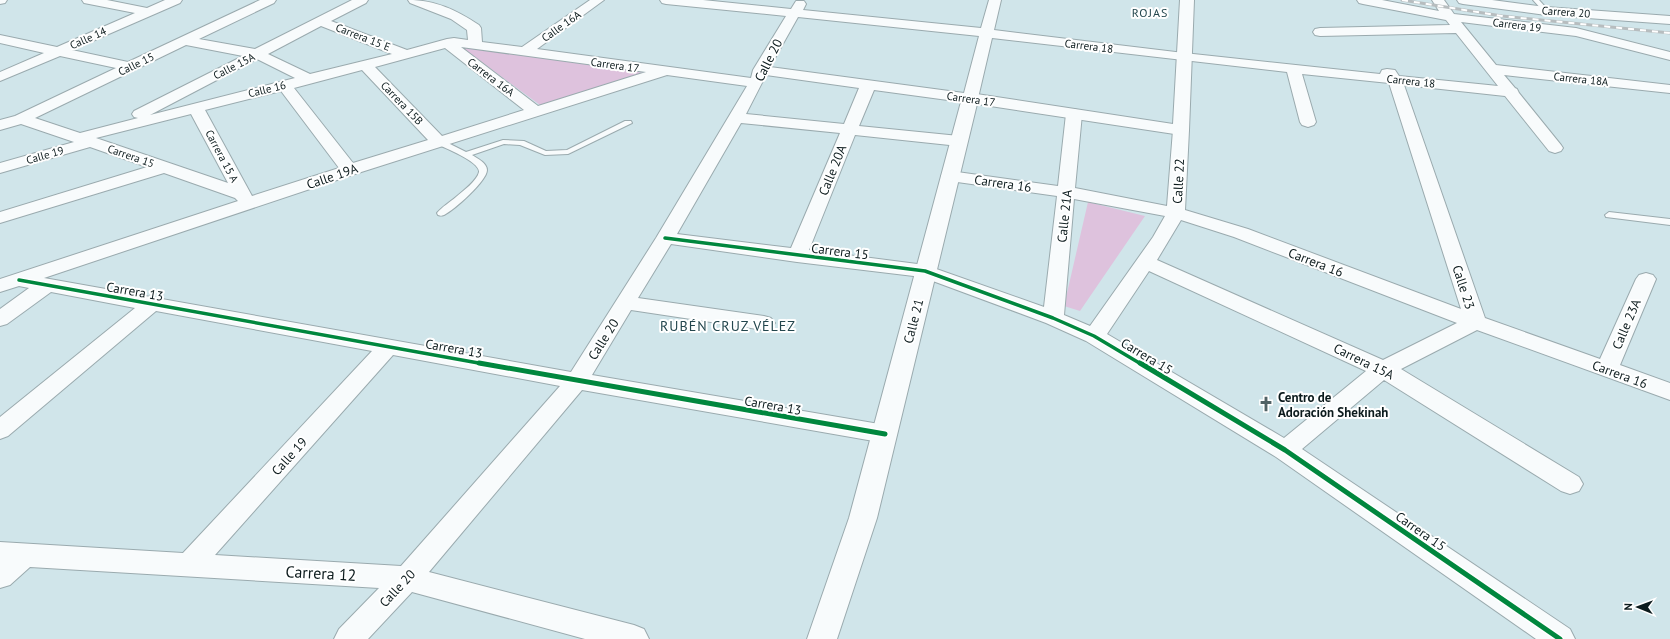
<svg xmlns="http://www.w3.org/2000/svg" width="1670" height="639" viewBox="0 0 1670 639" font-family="'PT Sans',sans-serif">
<rect width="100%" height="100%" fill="#d0e5ea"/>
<!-- green -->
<path fill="#dec2dd" d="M 460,46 L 645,73 L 540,105 Z
M 1088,202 L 1145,216 L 1080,311 L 1064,306 Z"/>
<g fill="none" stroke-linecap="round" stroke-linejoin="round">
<!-- service casing -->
<g stroke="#9aaaae" stroke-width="2">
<path id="service" d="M 1533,0 L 1539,0 L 1548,10 L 1548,12 L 1544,12 Z
M 625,121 L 631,121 L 632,123 L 568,154 L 545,155 L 520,145 L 504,144 L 472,155 C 477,158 487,163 487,170 C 487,181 454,210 444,215 C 441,216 441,216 438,215 L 437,213 C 442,207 450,202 456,197 C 463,191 477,181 479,172 C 480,162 444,147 436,144 L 436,140 L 442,140 L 466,152 L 503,140 L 524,141 L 546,151 L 567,150 Z
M 1609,212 L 1670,219 L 1670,225 L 1606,217 L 1605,215 Z"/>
</g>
<!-- minor casing -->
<g stroke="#9aaaae" stroke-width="2">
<path id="minor" d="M 0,0 L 7,0 L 5,3 L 0,4 Z
M 82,0 L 107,0 L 147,8 L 165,0 L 182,0 L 180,3 L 72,50 L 128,62 L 260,0 L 276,0 L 274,3 L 199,39 L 255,49 L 352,0 L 368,0 L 366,3 L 331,21 L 407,50 L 447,39 L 454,38 L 468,40 L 467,30 L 451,19 L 410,3 L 408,0 C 436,0 456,10 479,25 L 481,28 L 482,42 L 522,47 L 590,0 L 604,0 L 537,49 L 751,78 L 753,70 L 786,16 L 666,4 L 662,3 L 660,0 L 703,0 L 791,9 L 796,1 L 804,1 L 806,4 L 803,10 L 981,28 L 989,0 L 1001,0 L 994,30 L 1184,53 L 1380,74 L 1382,70 L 1387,69 L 1395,70 L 1399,76 L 1498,86 L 1456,33 L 1320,36 L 1315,35 L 1313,32 L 1315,29 L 1320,28 L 1450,25 L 1446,20 L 1363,4 L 1359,3 L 1357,0 L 1382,0 L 1439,11 L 1432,0 L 1444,0 L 1454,14 L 1576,28 L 1670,52 L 1670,60 L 1576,36 L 1461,22 L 1496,65 L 1670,85 L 1670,93 L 1504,75 L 1515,88 L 1517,89 L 1519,93 L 1561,145 L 1563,148 L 1561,151 L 1555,153 L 1549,151 L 1505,96 L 1404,85 L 1485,318 L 1600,359 L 1636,279 L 1639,275 L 1646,273 L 1653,275 L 1656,279 L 1620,365 L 1670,383 L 1670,400 L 1477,330 L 1401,369 L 1579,477 L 1583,484 L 1579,491 L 1570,494 L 1561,491 L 1384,380 L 1302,449 L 1570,629 L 1575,639 L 1536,639 L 1276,457 L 1086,341 L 1046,323 L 922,277 L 797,262 L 671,244 L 638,298 L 764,316 L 771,318 L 775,323 L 771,328 L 764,330 L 631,310 L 592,375 L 885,425 L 893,428 L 897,434 L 893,440 L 885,443 L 582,390 L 429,572 L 634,625 L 644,629 L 649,639 L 585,639 L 412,592 L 368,639 L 334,639 L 339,629 L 379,588 L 30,567 L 10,585 L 0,588 L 0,542 L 183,553 L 372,351 L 156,311 L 8,436 L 0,439 L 0,417 L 135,308 L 51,292 L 7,324 L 0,326 L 0,309 L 29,288 L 19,286 L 0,292 L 0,279 L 238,201 L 235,198 L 164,173 L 0,223 L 0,212 L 147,167 L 90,147 L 0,173 L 0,163 L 74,142 L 21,124 L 0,130 L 0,120 L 15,116 L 116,68 L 60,56 L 0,81 L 0,72 L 44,53 L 0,43 L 0,35 L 57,47 L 135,13 L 84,3 ZM 798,17 L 979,36 L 964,93 L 770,67 ZM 321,26 L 392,54 L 310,74 L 268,54 ZM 992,38 L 1287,72 L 1300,122 L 1302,125 L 1308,127 L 1314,125 L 1316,122 L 1302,74 L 1389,83 L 1461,309 L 1248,229 L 1185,210 L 1189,130 L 1187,127 L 1181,125 L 1175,127 L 1173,130 L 1167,206 L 1075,188 L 1082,114 L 1080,111 L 1074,109 L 1068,111 L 1066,114 L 1058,186 L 950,171 L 944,172 L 941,176 L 944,180 L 950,181 L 1057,196 L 1044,307 L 925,265 L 809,250 L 855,135 L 959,146 L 965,144 L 967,141 L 965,138 L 959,136 L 859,126 L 874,90 L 970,103 L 975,101 L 978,98 ZM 186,45 L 243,56 L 134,111 L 132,114 L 134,117 L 138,118 L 80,133 L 35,118 ZM 461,47 L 646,72 L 538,106 ZM 445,48 L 524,110 L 442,136 L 375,67 ZM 257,59 L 295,78 L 150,115 ZM 362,70 L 428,140 L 353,163 L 294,88 ZM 667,75 L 747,86 L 656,238 L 571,372 L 44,278 L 355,174 ZM 766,75 L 859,88 L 844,124 L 746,114 ZM 281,91 L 339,168 L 252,196 L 205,110 ZM 191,114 L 228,183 L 96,138 ZM 741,123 L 840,133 L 791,248 L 677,234 ZM 1074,199 L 1165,216 L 1153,237 L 1090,326 L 1064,315 ZM 1181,220 L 1234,237 L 1457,323 L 1383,360 L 1157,260 ZM 1149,271 L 1366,371 L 1284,438 L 1107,334 ZM 393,355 L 560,386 L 401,566 L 215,555 Z
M 1457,0 L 1492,0 L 1546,7 L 1670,16 L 1670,24 L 1546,15 L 1463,4 L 1459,3 Z"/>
</g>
<!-- tertiary casing -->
<g stroke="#9aaaae" stroke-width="2">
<path id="tertiary" d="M 1180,0 L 1194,0 L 1189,130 L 1187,134 L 1181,135 L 977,104 L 877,518 L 837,639 L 807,639 L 849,518 L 962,98 L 964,95 L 970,93 L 1173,124 Z"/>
</g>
<!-- service -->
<use href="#service" fill="#f8fbfc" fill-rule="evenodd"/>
<!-- minor -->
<use href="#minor" fill="#f8fbfc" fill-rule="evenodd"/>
<!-- tertiary -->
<use href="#tertiary" fill="#f8fbfc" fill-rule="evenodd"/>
<!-- rail casing -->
<g stroke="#b7bdbf" stroke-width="3">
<path id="rail" d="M 1402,0 L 1502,16 L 1670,33"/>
</g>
<!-- rail -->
<use href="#rail" stroke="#fff" stroke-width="2" stroke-dasharray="6" stroke-linecap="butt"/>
<!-- cycleway-far1 casing -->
<g stroke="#fff" stroke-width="6">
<path id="cycleway-far1" d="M 665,238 L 925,271 L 1053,318 L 1094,336 L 1141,364
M 19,280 L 484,364"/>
</g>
<!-- cycleway casing -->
<g stroke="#fff" stroke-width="8">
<path id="cycleway" d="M 479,363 L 885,434
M 1140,363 L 1285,450 L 1560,639"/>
</g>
<!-- cycleway-far1 -->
<use href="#cycleway-far1" stroke="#00873e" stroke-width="3.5"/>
<!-- cycleway -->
<use href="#cycleway" stroke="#00873e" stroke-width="5"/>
</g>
<!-- icons -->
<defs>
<g id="church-bare" transform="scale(1.2)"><path d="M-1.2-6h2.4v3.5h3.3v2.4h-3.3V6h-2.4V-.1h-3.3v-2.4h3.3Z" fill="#516265" stroke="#fff" stroke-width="2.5" paint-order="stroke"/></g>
</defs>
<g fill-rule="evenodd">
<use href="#church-bare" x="1266" y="404"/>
</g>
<g text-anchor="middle" stroke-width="4" stroke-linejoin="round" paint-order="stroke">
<!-- far-street labels -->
<g font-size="11" fill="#0c1b1d" stroke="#fff">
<text transform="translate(1566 12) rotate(4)" y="4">Carrera 20</text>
<text transform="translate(1517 25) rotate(7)" y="4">Carrera 19</text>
<text transform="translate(561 26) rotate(-35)" y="4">Calle 16A</text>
<text transform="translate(363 37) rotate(21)" y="4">Carrera 15 E</text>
<text transform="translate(88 38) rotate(-24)" y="4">Calle 14</text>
<text transform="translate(1089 46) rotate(7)" y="4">Carrera 18</text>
<text transform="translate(136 64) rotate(-26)" y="4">Calle 15</text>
<text transform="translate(615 65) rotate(8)" y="4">Carrera 17</text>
<text transform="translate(234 66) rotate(-27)" y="4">Calle 15A</text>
<text transform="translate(491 77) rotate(37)" y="4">Carrera 16A</text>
<text transform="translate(1581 79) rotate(6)" y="4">Carrera 18A</text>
<text transform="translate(1411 81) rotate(6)" y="4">Carrera 18</text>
<text transform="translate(267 89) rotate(-14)" y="4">Calle 16</text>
<text transform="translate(971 99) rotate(8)" y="4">Carrera 17</text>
<text transform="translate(402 103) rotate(46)" y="4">Carrera 15B</text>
<text transform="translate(45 155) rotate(-16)" y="4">Calle 19</text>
<text transform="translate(131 156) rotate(19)" y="4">Carrera 15</text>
<text transform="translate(222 156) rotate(62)" y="4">Carrera 15 A</text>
</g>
<!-- far-neighbourhood labels -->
<g font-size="12" letter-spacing="1" fill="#23464d" stroke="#fff">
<text x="1150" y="17">ROJAS</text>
</g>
<!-- street labels -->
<g font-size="13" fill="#0c1b1d" stroke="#fff">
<text transform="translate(768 60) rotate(-63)" y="5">Calle 20</text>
<text transform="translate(832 170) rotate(-68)" y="5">Calle 20A</text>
<text transform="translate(332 176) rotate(-19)" y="5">Calle 19A</text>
<text transform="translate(1178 181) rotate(-87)" y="5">Calle 22</text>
<text transform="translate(1003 183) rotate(8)" y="5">Carrera 16</text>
<text transform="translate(1064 216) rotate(-84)" y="5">Calle 21A</text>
<text transform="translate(840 251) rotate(7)" y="5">Carrera 15</text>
<text transform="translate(1316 262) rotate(21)" y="5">Carrera 16</text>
<text transform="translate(1464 287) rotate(72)" y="5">Calle 23</text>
<text transform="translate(135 291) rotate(10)" y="5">Carrera 13</text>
<text transform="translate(913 321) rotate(-76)" y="5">Calle 21</text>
<text transform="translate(1626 324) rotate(-67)" y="5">Calle 23A</text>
<text transform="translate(603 339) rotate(-58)" y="5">Calle 20</text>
<text transform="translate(454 348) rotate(10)" y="5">Carrera 13</text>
<text transform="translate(1147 356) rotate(31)" y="5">Carrera 15</text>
<text transform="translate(1364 361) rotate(26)" y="5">Carrera 15A</text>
<text transform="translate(1620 374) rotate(20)" y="5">Carrera 16</text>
<text transform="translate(773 405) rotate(10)" y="5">Carrera 13</text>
<text transform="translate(289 456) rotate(-48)" y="5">Calle 19</text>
<text transform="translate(1421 531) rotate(35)" y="5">Carrera 15</text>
<text transform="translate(397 588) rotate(-47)" y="5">Calle 20</text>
</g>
<!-- poi labels -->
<g font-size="13" font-weight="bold" fill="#0c1b1d" stroke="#fff" text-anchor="start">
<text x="1278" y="402">Centro de<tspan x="1278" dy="15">Adoración Shekinah</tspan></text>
</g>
<!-- neighbourhood labels -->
<g font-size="14" letter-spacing="1" fill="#23464d" stroke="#fff">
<text x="728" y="331">RUBÉN CRUZ VÉLEZ</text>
</g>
<!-- near-street labels -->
<g font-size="16" fill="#0c1b1d" stroke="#fff">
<text transform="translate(321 573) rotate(3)" y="6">Carrera 12</text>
</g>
</g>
<!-- north arrow -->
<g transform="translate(1638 607) rotate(271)" stroke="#ffffff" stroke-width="3" paint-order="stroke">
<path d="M0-3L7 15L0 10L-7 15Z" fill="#0c1b1d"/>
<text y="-6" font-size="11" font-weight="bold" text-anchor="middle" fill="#0c1b1d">N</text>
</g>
</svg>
